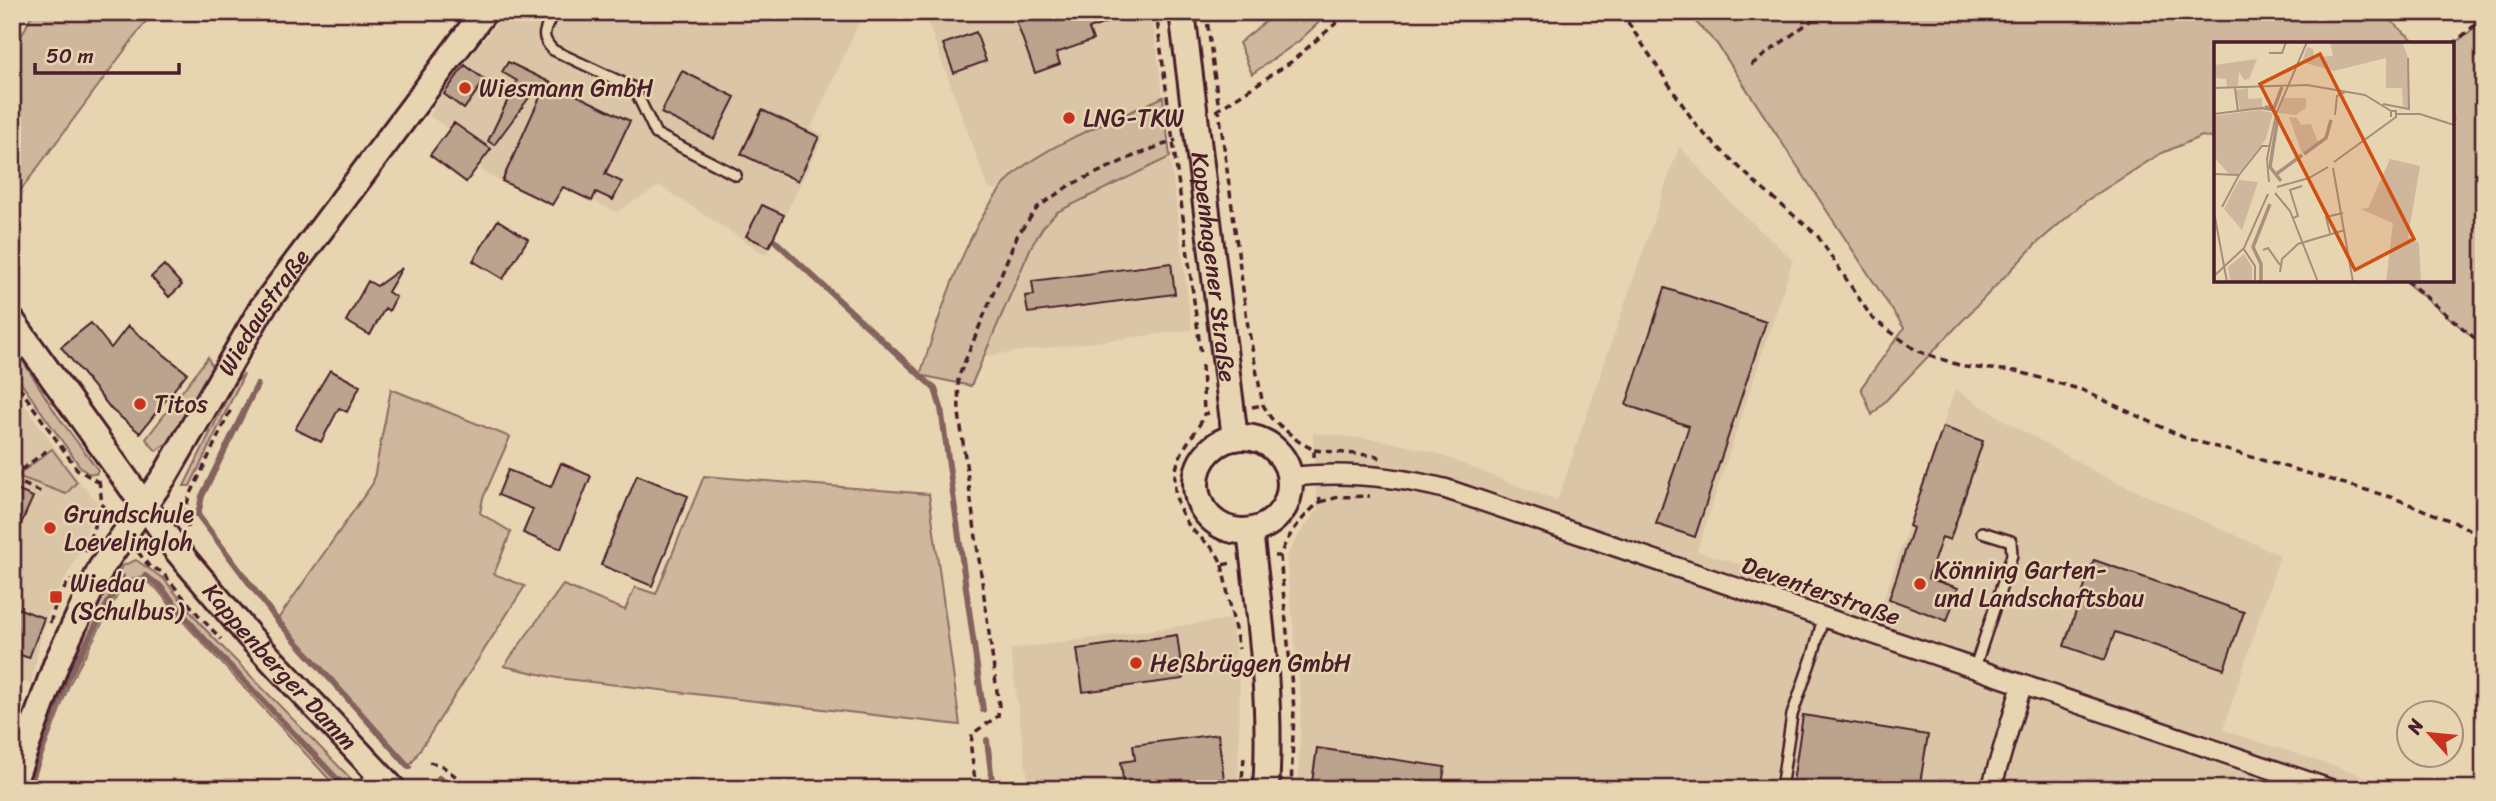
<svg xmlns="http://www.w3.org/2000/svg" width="2496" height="801" viewBox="0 0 2496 801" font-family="Sriracha,sans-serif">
<rect width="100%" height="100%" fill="#e7d5b2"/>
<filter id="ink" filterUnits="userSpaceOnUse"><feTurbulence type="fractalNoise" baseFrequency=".0143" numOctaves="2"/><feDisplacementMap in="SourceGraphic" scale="14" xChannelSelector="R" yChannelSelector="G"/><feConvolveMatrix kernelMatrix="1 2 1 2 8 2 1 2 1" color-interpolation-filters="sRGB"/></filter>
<g filter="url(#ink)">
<!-- built -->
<path fill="#dac6a7" d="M 506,12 L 864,12 L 811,128 L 824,135 L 766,255 L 660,186 L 616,212 L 563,187 L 552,205 L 483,172 L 470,145 L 430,116 L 440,95 Z
M 924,12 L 1152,12 L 1163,97 L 1057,147 L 1023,167 L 999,191 L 988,188 Z
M 1679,146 L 1734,206 L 1793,260 L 1697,551 L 1881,607 L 1955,389 L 2009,423 L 2103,476 L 2280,555 L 2223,730 L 2404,789 L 1298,789 L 1301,701 L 1286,557 L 1300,533 L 1317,510 L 1313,433 L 1382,440 L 1433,452 L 1557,501 Z
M 1170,157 L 1192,330 L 984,356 L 1031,247 L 1043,227 L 1057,213 Z
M 12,387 L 81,484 L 97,502 L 79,553 L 53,601 L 41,635 L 31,685 L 12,676 Z
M 1231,619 L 1240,689 L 1238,789 L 1029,789 L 1010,649 Z"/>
<!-- green -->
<path fill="#ceb79c" stroke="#8c6b64" stroke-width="2" d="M 33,12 L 153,12 L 12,202 L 12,56 Z
M 1277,12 L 1330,12 L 1299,41 L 1252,74 L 1239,43 Z
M 1686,12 L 2380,12 L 2418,44 L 2216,44 L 2216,139 L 2202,136 L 2160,154 L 2086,201 L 2035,245 L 1872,415 L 1861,388 L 1904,328 L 1717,44 Z
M 2484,21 L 2484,346 L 2403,280 L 2452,280 L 2452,45 Z
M 1163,97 L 1170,157 L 1057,212 L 1043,227 L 1031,247 L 971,386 L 920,375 C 940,315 972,204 1024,166 C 1062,138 1120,118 1163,97 Z
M 12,349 L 16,350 L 57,415 L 98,470 L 96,474 L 87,473 L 79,465 L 12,370 Z
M 208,357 L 213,370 L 174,438 L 156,451 L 146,439 Z
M 244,374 L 190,486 L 184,486 L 235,382 Z
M 391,389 L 510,437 L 483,498 L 480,513 L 511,532 L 494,574 L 525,586 L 409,767 L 278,619 L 373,483 Z
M 52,449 L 77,482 L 66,494 L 17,476 Z
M 704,476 L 929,494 L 960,725 L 557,678 L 504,666 L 563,585 L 625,610 L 635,587 L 656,594 Z
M 136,560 L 164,579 L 204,628 L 353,781 L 350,789 L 331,789 L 330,780 L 188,627 L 157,589 L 140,577 L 130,580 L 118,594 L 70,683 L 30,789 L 22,786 L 73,652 L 114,576 L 124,565 Z"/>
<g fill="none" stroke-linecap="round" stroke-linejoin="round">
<!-- stream -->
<path stroke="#85625d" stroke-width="6" d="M 774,240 L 935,389 L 941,408 L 983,710
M 257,385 L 202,496 L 198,515 L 277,620 L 409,767
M 145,576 L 159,585 L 197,631 L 339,781 L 338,789
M 987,740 L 993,789
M 439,778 L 452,789
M 44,789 L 30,780 L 67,679 L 122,577"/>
</g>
<!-- building -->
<path fill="#bba38d" stroke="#4a1f2b" stroke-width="2" d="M 1013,12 L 1130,12 L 1130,14 L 1089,29 L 1093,40 L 1056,53 L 1060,64 L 1035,73 Z
M 976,32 L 986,61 L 954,73 L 943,44 Z
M 508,62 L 630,121 L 605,174 L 622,182 L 613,200 L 596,192 L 592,201 L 563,187 L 552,205 L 502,181 L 541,95 L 534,91 L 494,145 L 488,141 L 517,81 L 502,72 Z
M 465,65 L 485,80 L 464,109 L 444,94 Z
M 682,71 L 735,97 L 714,139 L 661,113 Z
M 762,110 L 819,137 L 798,181 L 741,154 Z
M 454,123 L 491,149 L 466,182 L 430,155 Z
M 762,205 L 784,215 L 769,247 L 746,236 Z
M 498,220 L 528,239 L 503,279 L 473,261 Z
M 1171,263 L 1175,294 L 1028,313 L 1025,296 L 1034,295 L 1032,281 Z
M 164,265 L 182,285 L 169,297 L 151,277 Z
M 402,268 L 388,292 L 396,297 L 389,311 L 385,308 L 370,335 L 346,321 L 368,281 L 377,286 Z
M 1665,288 L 1766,322 L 1695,537 L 1656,524 L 1689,426 L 1626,405 Z
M 91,323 L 111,348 L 128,326 L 187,373 L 140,433 L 112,410 L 61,347 Z
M 330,370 L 360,386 L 347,412 L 339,408 L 321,442 L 295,429 Z
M 1943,427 L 1983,441 L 1950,540 L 1942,537 L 1928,578 L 1958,588 L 1947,621 L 1889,599 L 1913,528 L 1909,526 Z
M 561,463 L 591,476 L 561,549 L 523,533 L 533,509 L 498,495 L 508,470 L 551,487 Z
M 637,475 L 688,496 L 652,586 L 601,565 Z
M 12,488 L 33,497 L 12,544 Z
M 2094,560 L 2244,612 L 2224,669 L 2115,632 L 2105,660 L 2064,646 Z
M 12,606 L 44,618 L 29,658 L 12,652 Z
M 1177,635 L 1183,679 L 1083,692 L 1077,649 Z
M 1803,715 L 1928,735 L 1919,789 L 1792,789 Z
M 1218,734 L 1224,779 L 1150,789 L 1124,789 L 1121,762 L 1135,760 L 1133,745 Z
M 1317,748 L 1445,767 L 1441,789 L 1311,789 Z"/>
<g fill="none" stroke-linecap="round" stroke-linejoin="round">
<!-- service casing -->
<g stroke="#4a1f2b" stroke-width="14">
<path id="service" d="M 554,12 C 546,29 538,35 553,50 L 634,88 L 656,134 L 736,175
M 1974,670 L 2012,555 L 2011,541 L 1982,532
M 1781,789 L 1792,715 L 1814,652 L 1823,618"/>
</g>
<!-- minor casing -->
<g stroke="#4a1f2b" stroke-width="23">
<path id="minor" d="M 1290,477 C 1343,471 1394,476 1446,489 L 2330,789
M 366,789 L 378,775
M 1991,789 L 2022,685"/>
</g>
<!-- secondary casing -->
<g stroke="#4a1f2b" stroke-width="30">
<g id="secondary">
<path id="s1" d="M 1182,12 L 1235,438"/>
<path id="s2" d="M 12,321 L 175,548 L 250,637 L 393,789"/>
<circle cx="1243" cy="484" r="47"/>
<path d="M 1250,531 C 1260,617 1272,701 1266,789"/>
<path id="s3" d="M 12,786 L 57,662 L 101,568 L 166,474 L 262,308 L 484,12"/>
</g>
</g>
<!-- path -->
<path stroke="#4a1f2b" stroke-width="3.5" stroke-dasharray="7 5" stroke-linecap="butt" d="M 1156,12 L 1201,354
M 1206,12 L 1248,327 L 1263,405 L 1271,418 L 1298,441 L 1314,450 L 1314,457
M 1621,12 L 1698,128 L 1759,186 L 1817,235 L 1872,318 L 1917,351 L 1965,367 L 2016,371 L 2082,390 L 2185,438 L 2394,498 L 2461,525 L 2484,538
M 2452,45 L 2484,17
M 1751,65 L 1823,12
M 1216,111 L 1291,62 L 1349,12
M 2406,280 L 2484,346
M 1202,365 L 1204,413
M 12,377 L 77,469 L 98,482
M 1252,407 L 1263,405
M 1209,413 L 1204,414 C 1200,427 1192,435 1185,447 C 1169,473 1172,504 1191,528 C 1204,544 1214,543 1222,565 L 1232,563
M 1314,450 L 1377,456 L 1381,459
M 12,477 L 50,448
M 12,479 L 43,493
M 99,480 L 102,504 L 111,515
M 1320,502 L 1339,497 L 1370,496
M 188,528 L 186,510 L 188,500 L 231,409
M 85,551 L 102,504
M 138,552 L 149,566 L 162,572 L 201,618 L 221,639
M 1274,556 L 1280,556 C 1287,535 1304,515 1320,502 L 1319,492
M 1280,556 L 1294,709 L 1291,789
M 1222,565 L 1239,649
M 50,623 L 56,603 L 70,579
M 429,762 L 441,765 L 472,789
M 976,789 L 971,749 L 972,734 L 998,716 L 999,706 L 959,413 L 958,378 L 1017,236 L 1038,207 L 1070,185 L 1136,155 L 1176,140
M 1241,789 L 1244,758"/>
<!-- service -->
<use href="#service" stroke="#e7d5b2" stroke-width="9"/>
<!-- minor -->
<use href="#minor" stroke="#e7d5b2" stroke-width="18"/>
<!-- secondary -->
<use href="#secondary" stroke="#e7d5b2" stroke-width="24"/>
</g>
</g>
<!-- markers -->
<g fill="#c8321e" stroke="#e7d5b2" stroke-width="2.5">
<circle cx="465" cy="88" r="7"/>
<circle cx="1069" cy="118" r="7"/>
<circle cx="140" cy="404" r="7"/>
<circle cx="50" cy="528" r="7"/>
<circle cx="1920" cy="584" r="7"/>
<rect x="49" y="590" width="14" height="14" rx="3.5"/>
<circle cx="1136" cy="663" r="7"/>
</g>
<g text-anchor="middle" stroke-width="5" stroke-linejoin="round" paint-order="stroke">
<!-- poi labels -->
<g font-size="24" fill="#4a1f2b" stroke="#e7d5b2" text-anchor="start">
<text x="479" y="96">Wiesmann GmbH</text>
<text x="1083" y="126">LNG-TKW</text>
<text x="154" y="412">Titos</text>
<text x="64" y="522">Grundschule<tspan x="64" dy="28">Loevelingloh</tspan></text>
<text x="1934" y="578">Könning Garten-<tspan x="1934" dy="28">und Landschaftsbau</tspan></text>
<text x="70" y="591">Wiedau<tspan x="70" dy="28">(Schulbus)</tspan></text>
<text x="1150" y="671">Heßbrüggen GmbH</text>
</g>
<!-- street labels -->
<g font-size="24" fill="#4a1f2b" stroke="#e7d5b2">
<text dy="8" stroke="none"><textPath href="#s1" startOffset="257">Kopenhagener Straße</textPath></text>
<text dy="8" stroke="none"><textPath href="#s3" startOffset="539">Wiedaustraße</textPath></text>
<text transform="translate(1821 591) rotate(19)" y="8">Deventerstraße</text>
<text dy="8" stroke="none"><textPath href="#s2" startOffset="438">Kappenberger Damm</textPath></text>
</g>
</g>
<!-- overview -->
<g transform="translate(2214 42)">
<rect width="240" height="240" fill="#e7d5b2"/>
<path d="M 116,0 L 188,0 L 194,16 L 195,66 L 189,64 L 188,46 L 172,46 L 172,16 L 120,29 L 88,20 L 93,5 L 99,7 L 100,15 L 119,14 ZM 43,17 L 35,37 L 30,38 L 25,30 L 24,44 L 13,45 L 12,37 L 2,36 L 0,23 ZM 34,46 L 34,57 L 48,56 L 48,64 L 59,66 L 69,46 L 61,68 L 26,68 L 22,48 ZM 70,56 L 92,56 L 92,66 L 82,73 L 64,71 ZM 45,68 L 59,71 L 52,97 L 24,132 L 15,132 L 0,115 L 0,74 ZM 75,75 L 83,76 L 87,83 L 97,82 L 104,100 L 88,111 ZM 176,117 L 206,124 L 194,195 L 205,201 L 207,240 L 172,240 L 179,181 L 146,167 L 154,166 ZM 25,138 L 44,140 L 28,188 L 10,167 ZM 30,212 L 38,225 L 38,240 L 16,240 L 14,225 Z" fill="#ceb79c"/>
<path fill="none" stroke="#ac8f7f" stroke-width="3.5" d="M 51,65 L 60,66 L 68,45M 64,74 L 56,125 L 67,139M 90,112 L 112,96 L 117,78M 61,133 L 88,113M 47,240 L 47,222 L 39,205 L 56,162"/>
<path fill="none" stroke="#a88c7c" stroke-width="2" d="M 55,11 L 68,11 L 72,0M 0,46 L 93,43 L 151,53 L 177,69M 21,46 L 24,69M 169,62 L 195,67 L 194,16M 0,72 L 47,66 L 62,69M 183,72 L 206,72 L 240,83M 121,73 L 123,54 L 131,50M 120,120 L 182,75 L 182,69 L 177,69 L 177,75M 119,126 L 139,240M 0,132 L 25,133M 55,140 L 53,117 L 62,72 L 93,0M 63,145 L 95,136 L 114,125M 61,151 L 76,169 L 104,240M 8,165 L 25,133 L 48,104 L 55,104M 0,170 L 13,240M 79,176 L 84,174 L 76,148 L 88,144M 116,191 L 112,175 L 129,171M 29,206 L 41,224 L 41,240M 49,208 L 54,206 L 66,223M 66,230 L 68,217 L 84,202 L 131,188M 0,234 L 30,206 L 54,152"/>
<path fill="#d05011" fill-opacity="0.15" stroke="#d05011" stroke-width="3.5" d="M 106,12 L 200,197 L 141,228 L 46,42 Z"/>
<rect width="240" height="240" fill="none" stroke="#4a1f2b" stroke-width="3.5"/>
</g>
<!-- margin -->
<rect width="2496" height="801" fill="none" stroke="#e7d5b2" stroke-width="42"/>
<rect x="21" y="21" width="2454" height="759" fill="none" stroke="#4a1f2b" stroke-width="2.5" filter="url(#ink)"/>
<!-- north arrow -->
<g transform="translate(2430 734) rotate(297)"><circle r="33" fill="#e7d5b2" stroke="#a88c7c" stroke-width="2"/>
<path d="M0-5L12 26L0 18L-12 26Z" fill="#c8321e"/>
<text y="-10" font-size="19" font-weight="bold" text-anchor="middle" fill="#4a1f2b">N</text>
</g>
<!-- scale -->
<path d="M35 63v10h144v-10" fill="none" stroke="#4a1f2b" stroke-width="3.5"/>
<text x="46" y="63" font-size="21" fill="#4a1f2b" stroke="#e7d5b2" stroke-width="5" paint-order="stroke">50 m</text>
</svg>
